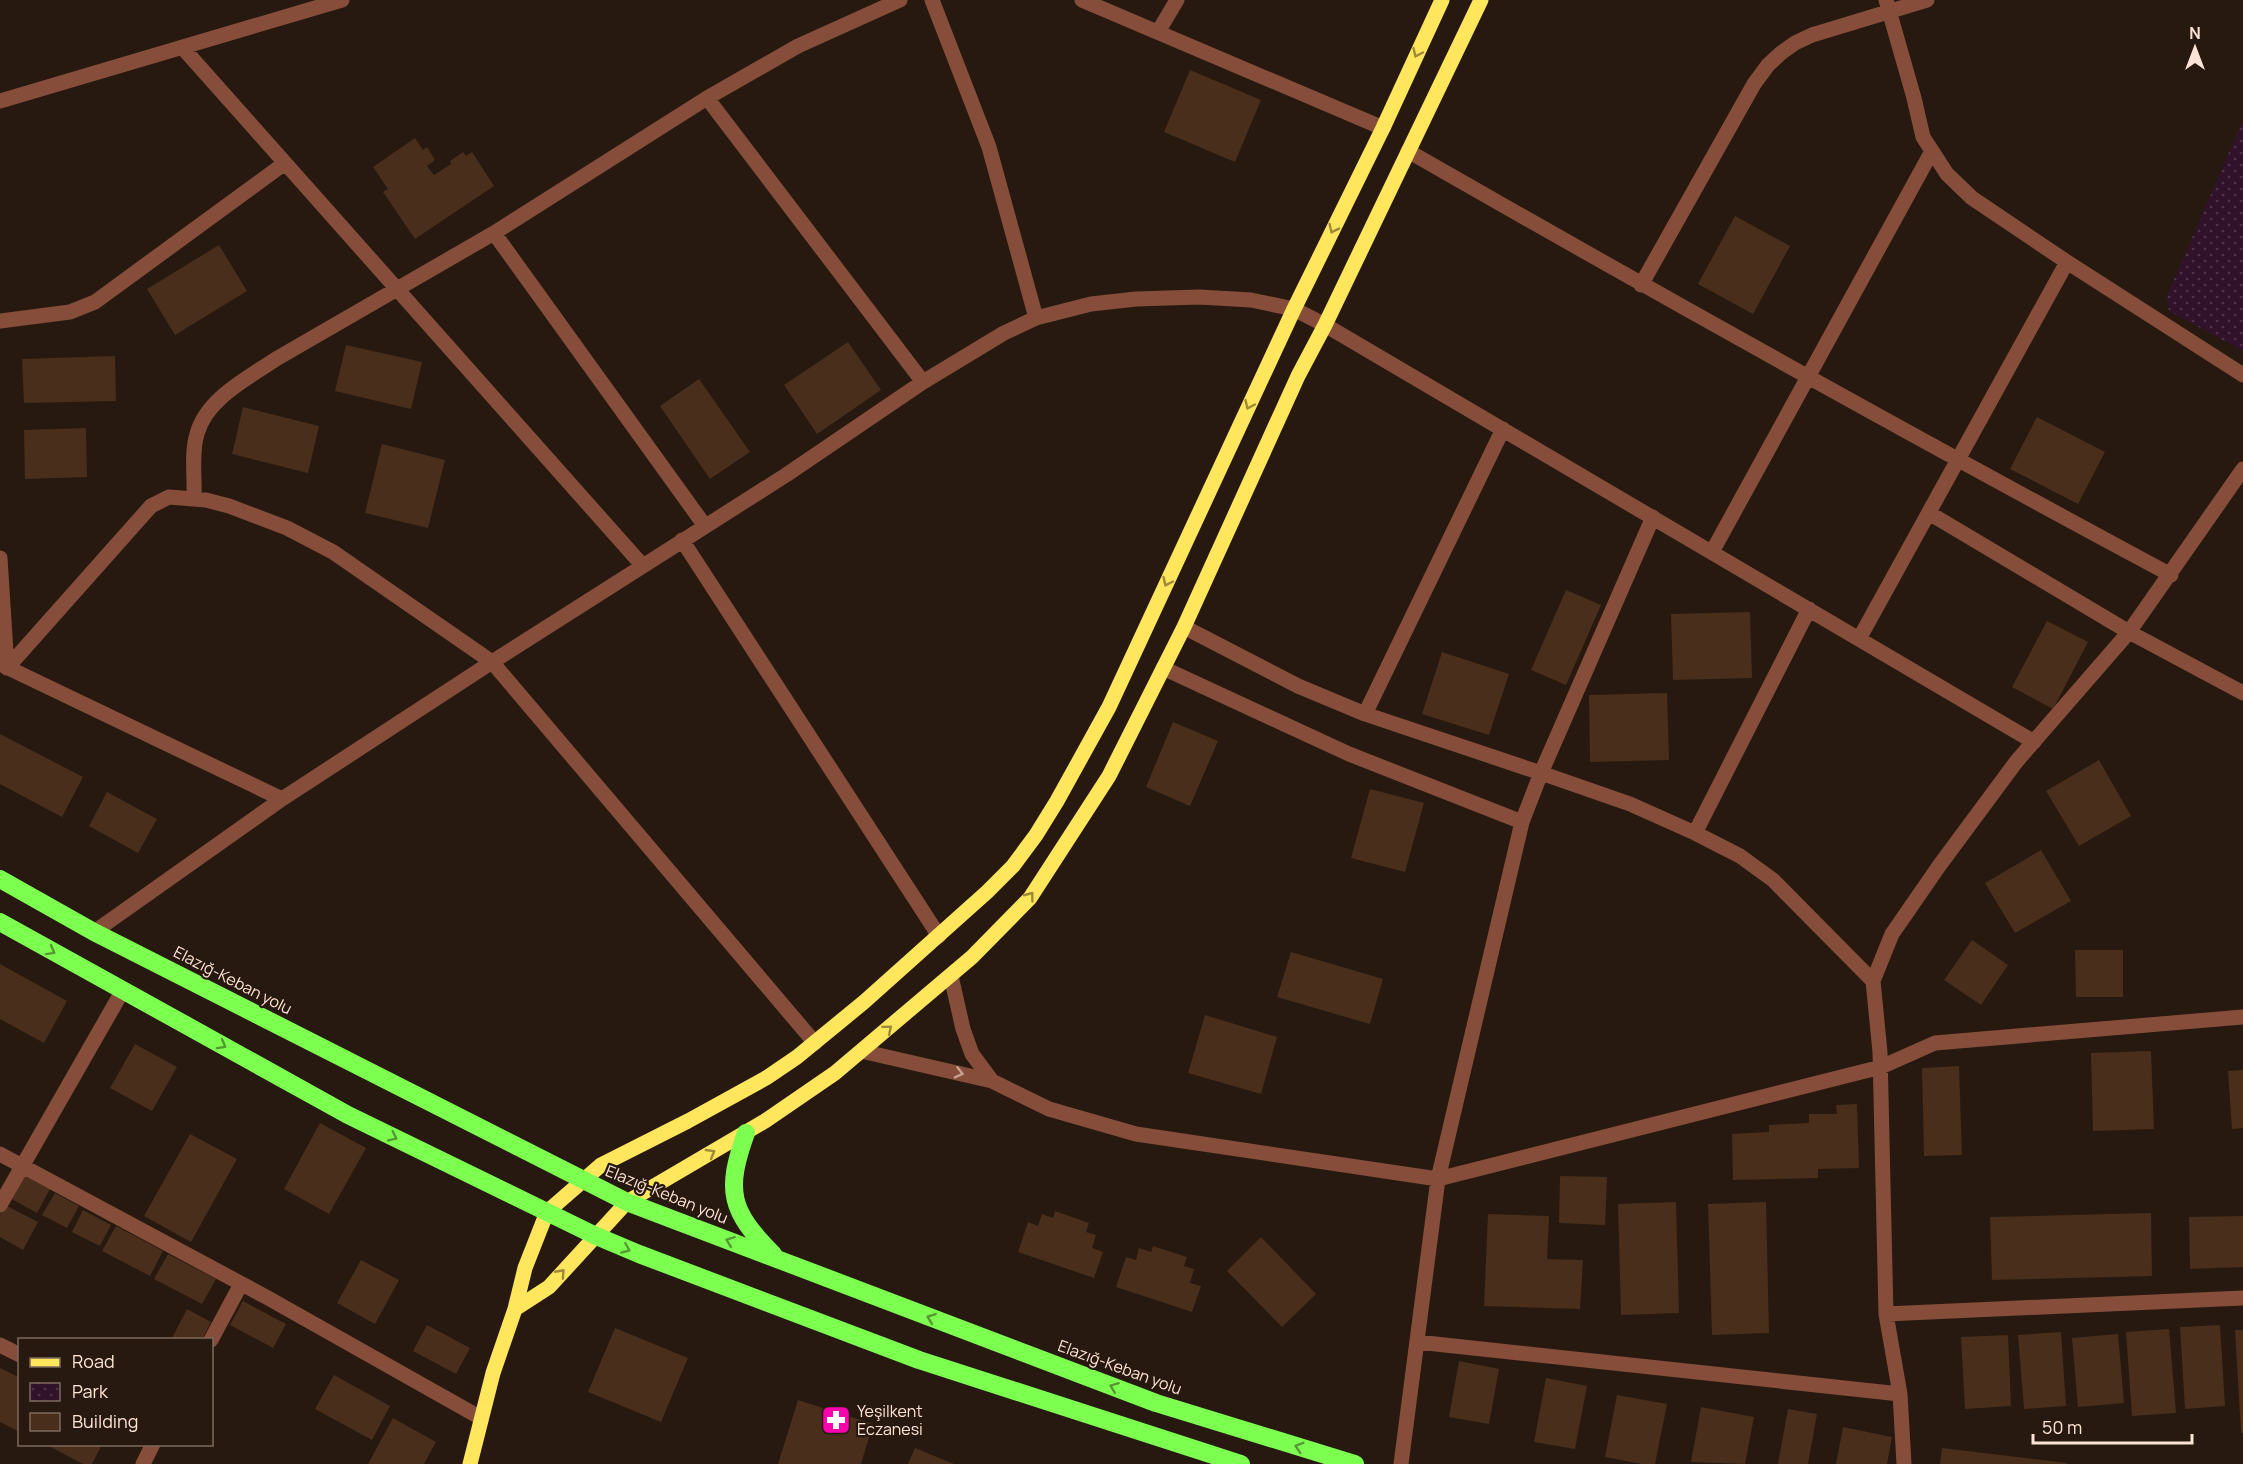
<svg xmlns="http://www.w3.org/2000/svg" width="2243" height="1464" viewBox="0 0 2243 1464" font-family="Manrope,sans-serif">
<defs>
<pattern id="park-dots" width="8" height="8" patternUnits="userSpaceOnUse" patternTransform="scale(1.5)"><rect width="8" height="8" fill="#31122b"/><path d="M2 2h.1M6 6h.1" fill="none" stroke="#503449" stroke-width="1.8" stroke-linecap="round"/></pattern>
</defs>
<rect width="100%" height="100%" fill="#27190f"/>
<!-- park -->
<path fill="url(#park-dots)" d="M 2243,120 L 2243,351 L 2169,311 L 2167,296 Z"/>
<!-- building -->
<path fill="#482e1b" d="M 1190,70 L 1261,100 L 1235,162 L 1164,132 Z
M 415,138 L 423,150 L 427,147 L 435,160 L 427,166 L 434,175 L 451,164 L 450,161 L 463,152 L 466,156 L 472,152 L 494,186 L 415,239 L 383,192 L 388,189 L 373,167 Z
M 1735,216 L 1790,246 L 1753,314 L 1698,284 Z
M 219,245 L 247,291 L 175,335 L 147,289 Z
M 848,342 L 881,390 L 817,434 L 784,385 Z
M 346,345 L 422,362 L 411,409 L 335,391 Z
M 115,356 L 116,401 L 24,403 L 22,359 Z
M 699,379 L 750,452 L 710,479 L 660,406 Z
M 243,407 L 319,426 L 308,473 L 232,454 Z
M 2037,417 L 2105,452 L 2078,504 L 2010,469 Z
M 86,428 L 87,477 L 25,479 L 24,430 Z
M 382,444 L 445,460 L 428,528 L 365,513 Z
M 1566,590 L 1601,605 L 1566,685 L 1531,670 Z
M 1750,612 L 1752,678 L 1673,680 L 1671,614 Z
M 2047,621 L 2088,642 L 2053,709 L 2012,687 Z
M 1442,652 L 1509,674 L 1489,735 L 1422,714 Z
M 1667,693 L 1669,760 L 1590,762 L 1589,695 Z
M 1173,722 L 1218,741 L 1190,806 L 1146,787 Z
M 0,734 L 83,777 L 62,817 L 0,784 Z
M 2099,760 L 2131,816 L 2079,846 L 2046,791 Z
M 1370,789 L 1424,803 L 1405,872 L 1351,858 Z
M 107,792 L 157,819 L 138,853 L 89,826 Z
M 2041,850 L 2071,901 L 2015,933 L 1985,883 Z
M 1972,940 L 2008,965 L 1981,1005 L 1944,980 Z
M 2075,950 L 2123,950 L 2123,997 L 2076,997 Z
M 1291,952 L 1383,979 L 1370,1024 L 1277,997 Z
M 0,964 L 67,1001 L 44,1043 L 0,1019 Z
M 1205,1015 L 1277,1037 L 1261,1094 L 1188,1073 Z
M 135,1044 L 177,1067 L 152,1111 L 110,1088 Z
M 2151,1051 L 2154,1129 L 2093,1131 L 2091,1053 Z
M 1959,1066 L 1962,1155 L 1924,1156 L 1922,1068 Z
M 2243,1070 L 2243,1128 L 2232,1129 L 2228,1071 Z
M 1857,1104 L 1859,1168 L 1818,1169 L 1818,1178 L 1733,1180 L 1732,1134 L 1769,1132 L 1769,1125 L 1809,1123 L 1809,1114 L 1837,1114 L 1836,1105 Z
M 320,1123 L 366,1148 L 329,1214 L 284,1189 Z
M 190,1134 L 237,1159 L 191,1242 L 144,1216 Z
M 23,1175 L 50,1189 L 37,1213 L 10,1198 Z
M 1560,1176 L 1607,1177 L 1605,1225 L 1559,1223 Z
M 55,1193 L 79,1206 L 67,1228 L 42,1215 Z
M 1676,1202 L 1679,1313 L 1621,1315 L 1618,1204 Z
M 1766,1202 L 1769,1333 L 1712,1335 L 1708,1204 Z
M 5,1205 L 38,1222 L 23,1250 L 0,1237 L 0,1215 Z
M 83,1210 L 111,1225 L 100,1246 L 72,1232 Z
M 1055,1211 L 1089,1223 L 1086,1232 L 1096,1235 L 1092,1248 L 1103,1252 L 1094,1278 L 1018,1252 L 1028,1222 L 1038,1226 L 1042,1214 L 1053,1218 Z
M 2151,1213 L 2152,1276 L 1992,1280 L 1990,1217 Z
M 1488,1214 L 1549,1216 L 1547,1259 L 1583,1260 L 1580,1309 L 1484,1306 Z
M 2243,1216 L 2243,1267 L 2190,1269 L 2189,1217 Z
M 116,1226 L 163,1251 L 150,1276 L 102,1251 Z
M 1261,1237 L 1316,1294 L 1282,1327 L 1227,1271 Z
M 1153,1246 L 1187,1257 L 1184,1266 L 1194,1269 L 1190,1283 L 1201,1286 L 1192,1312 L 1116,1287 L 1126,1257 L 1136,1260 L 1139,1248 L 1151,1252 Z
M 168,1254 L 216,1279 L 202,1304 L 154,1279 Z
M 361,1260 L 399,1280 L 375,1324 L 337,1303 Z
M 243,1301 L 286,1324 L 273,1348 L 230,1325 Z
M 187,1309 L 211,1322 L 202,1340 L 171,1340 Z
M 427,1325 L 470,1348 L 456,1374 L 413,1351 Z
M 2220,1325 L 2225,1406 L 2185,1409 L 2180,1327 Z
M 615,1328 L 688,1358 L 661,1422 L 588,1392 Z
M 2169,1329 L 2176,1413 L 2132,1416 L 2126,1332 Z
M 2235,1330 L 2243,1330 L 2243,1433 L 2241,1433 Z
M 2061,1332 L 2066,1406 L 2024,1409 L 2018,1335 Z
M 2118,1334 L 2124,1403 L 2078,1407 L 2072,1338 Z
M 2008,1335 L 2011,1406 L 1965,1409 L 1961,1337 Z
M 1459,1361 L 1499,1369 L 1489,1424 L 1449,1417 Z
M 0,1368 L 20,1378 L 20,1432 L 0,1422 Z
M 334,1375 L 390,1406 L 372,1440 L 315,1409 Z
M 1546,1378 L 1587,1386 L 1575,1449 L 1534,1442 Z
M 1617,1395 L 1667,1404 L 1655,1464 L 1642,1464 L 1605,1457 Z
M 798,1400 L 873,1424 L 861,1464 L 778,1464 Z
M 1701,1407 L 1754,1417 L 1745,1464 L 1691,1462 Z
M 1788,1409 L 1817,1414 L 1808,1464 L 1778,1464 Z
M 393,1418 L 436,1442 L 424,1464 L 368,1464 Z
M 1843,1427 L 1892,1437 L 1887,1464 L 1836,1464 Z
M 45,1444 L 102,1444 L 92,1464 L 83,1464 Z
M 915,1448 L 954,1464 L 908,1464 Z
M 1942,1448 L 2067,1463 L 2067,1464 L 1940,1464 Z"/>
<g fill="none" stroke-linecap="round" stroke-linejoin="round">
<!-- minor -->
<path stroke="#864e3a" stroke-width="15" d="M 932,0 L 989,147 L 1036,318
M 1082,0 L 1383,128
M 1886,0 L 1914,98 L 1923,137 L 1947,174 L 1972,198 L 2067,262 L 2243,375
M 1158,32 L 1177,0
M 182,47 L 643,566
M 707,98 L 923,382
M 0,101 L 342,0
M 1408,151 C 1661,296 1914,437 2171,575
M 494,233 L 705,526
M 1641,285 L 1754,84 L 1768,65 L 1781,53 L 1795,43 L 1812,35 L 1927,0
M 0,321 L 70,312 L 95,302 L 285,163
M 194,498 C 195,478 191,453 197,434 C 206,399 248,378 276,359 L 494,233 L 707,98 L 798,46 L 900,0
M 1929,513 L 2129,632 L 2243,693
M 682,540 L 939,936
M 1712,552 L 1932,151
M 0,558 L 7,668
M 1184,627 L 1298,686 L 1365,714 L 1541,773 L 1653,517
M 1859,639 L 2067,262
M 0,664 L 282,799
M 7,668 L 151,506 L 169,497 L 206,500 L 229,506 L 287,528 L 333,552 L 492,662 L 815,1043
M 1163,668 L 1349,754 L 1522,822
M 1365,714 L 1503,429
M 1695,833 L 1809,609
M 94,932 L 282,799 L 492,662 L 786,475 L 923,382 L 1004,333 L 1036,318 L 1091,304 L 1136,299 L 1199,297 L 1251,300 L 1294,309 L 1325,325 L 2034,742
M 861,1051 L 992,1081 L 972,1054 L 963,1029 L 951,976
M 992,1081 L 1049,1109 L 1136,1134 L 1438,1179 L 1881,1067 L 1935,1043 L 2243,1017
M 0,1154 L 268,1298 L 481,1418
M 0,1205 L 123,990
M 1886,1314 L 2243,1298
M 211,1340 L 241,1284
M 1417,1342 L 1900,1394
M 0,1345 L 20,1355
M 143,1464 L 153,1444
M 1401,1464 L 1438,1179 L 1522,822 L 1541,773 L 1630,804 L 1695,833 L 1740,856 L 1773,880 L 1873,981
M 1904,1464 L 1900,1394 L 1886,1314 L 1880,1052 L 1873,981 L 1892,934 L 1939,866 L 2016,762 L 2129,632 L 2243,469"/>
<!-- major -->
<path stroke="#ffe65c" stroke-width="15" d="M 515,1309 L 549,1287 L 627,1202 L 765,1121 L 835,1073 L 972,957 L 1030,898 L 1109,776 L 1184,627 L 1298,376 L 1325,325 L 1481,0
M 470,1464 L 493,1373 L 515,1309 L 525,1268 L 547,1212 L 601,1165 L 688,1121 L 766,1078 L 797,1057 L 864,1002 L 987,892 L 1013,866 L 1036,835 L 1057,801 L 1109,707 L 1294,309 L 1383,128 L 1442,0"/>
<!-- highway -->
<path stroke="#7dff50" stroke-width="18" d="M 0,879 L 94,932 L 627,1202 L 1156,1403 L 1355,1464
M 0,922 L 348,1115 L 594,1235 L 639,1254 L 919,1360 L 1241,1464
M 746,1133 C 725,1191 730,1211 773,1254"/>
</g>
<!-- one-way arrows -->
<defs><path id="oneway-chevron" d="M-2-3.5L2.5 0L-2 3.5" fill="none" stroke-width="1.6" stroke-linecap="round" stroke-linejoin="round" transform="scale(1.5)"/></defs>
<g stroke="#9e8a39">
<use href="#oneway-chevron" transform="translate(1417 53) rotate(115)"/>
<use href="#oneway-chevron" transform="translate(1333 229) rotate(116)"/>
<use href="#oneway-chevron" transform="translate(1249 405) rotate(115)"/>
<use href="#oneway-chevron" transform="translate(1167 582) rotate(115)"/>
<use href="#oneway-chevron" transform="translate(1030 896) rotate(-53)"/>
<use href="#oneway-chevron" transform="translate(888 1029) rotate(-40)"/>
<use href="#oneway-chevron" transform="translate(711 1153) rotate(-30)"/>
<use href="#oneway-chevron" transform="translate(561 1273) rotate(-48)"/>
</g>
<g stroke="#569833">
<use href="#oneway-chevron" transform="translate(51 951) rotate(29)"/>
<use href="#oneway-chevron" transform="translate(222 1045) rotate(29)"/>
<use href="#oneway-chevron" transform="translate(393 1137) rotate(26)"/>
<use href="#oneway-chevron" transform="translate(730 1241) rotate(-159)"/>
<use href="#oneway-chevron" transform="translate(626 1249) rotate(23)"/>
<use href="#oneway-chevron" transform="translate(931 1318) rotate(-159)"/>
<use href="#oneway-chevron" transform="translate(1114 1387) rotate(-159)"/>
<use href="#oneway-chevron" transform="translate(1299 1447) rotate(-163)"/>
</g>
<use stroke="#c9a08f" href="#oneway-chevron" transform="translate(959 1073) rotate(14)"/>
<!-- icons -->
<defs>
<g id="pharmacy-square" transform="scale(1.5)"><rect x="-9" y="-9" width="18" height="18" rx="4" fill="#ff01ad" stroke="#27190f"/><path d="M-2-6h4v4h4v4h-4v4h-4v-4h-4v-4h4Z" fill="#fff"/></g>
</defs>
<g fill-rule="evenodd">
<use href="#pharmacy-square" x="836" y="1420"/>
</g>
<g text-anchor="middle" stroke-width="4.5" stroke-linejoin="round" paint-order="stroke">
<!-- street labels -->
<g font-size="16" fill="#ffe3d5" stroke="#27190f">
<text transform="translate(233 980) rotate(27)" y="6">Elazığ-Keban yolu</text>
<text transform="translate(667 1194) rotate(22)" y="6">Elazığ-Keban yolu</text>
<text transform="translate(1120 1367) rotate(20)" y="6">Elazığ-Keban yolu</text>
</g>
<!-- poi labels -->
<g font-size="16" fill="#ffe3d5" stroke="#27190f" text-anchor="start">
<text x="857" y="1417">Yeşilkent<tspan x="857" dy="18">Eczanesi</tspan></text>
</g>
</g>
<!-- legend -->
<rect x="18" y="1338" width="195" height="108" fill="#27190f" stroke="#7d6a5e" stroke-width="1.5"/>
<rect x="30" y="1358" width="30" height="9" fill="#ffe65c" stroke="#7d6a5e" stroke-width="1.5"/>
<text x="72" y="1368" font-size="18" fill="#ffe3d5">Road</text>
<rect x="30" y="1383" width="30" height="18" fill="url(#park-dots)" stroke="#7d6a5e" stroke-width="1.5"/>
<text x="72" y="1398" font-size="18" fill="#ffe3d5">Park</text>
<rect x="30" y="1413" width="30" height="18" fill="#482e1b" stroke="#7d6a5e" stroke-width="1.5"/>
<text x="72" y="1428" font-size="18" fill="#ffe3d5">Building</text>
<!-- north arrow -->
<g transform="translate(2195 48)" stroke="#27190f" stroke-width="4.5" paint-order="stroke">
<path d="M0-4.5L10 22L0 15L-10 22Z" fill="#ffe3d5"/>
<text y="-9" font-size="16" font-weight="bold" text-anchor="middle" fill="#ffe3d5">N</text>
</g>
<!-- scale -->
<path d="M2033 1434v9h159v-9" fill="none" stroke="#ffe3d5" stroke-width="3"/>
<text x="2042" y="1434" font-size="18" fill="#ffe3d5" stroke="#27190f" stroke-width="4.5" paint-order="stroke">50 m</text>
</svg>
